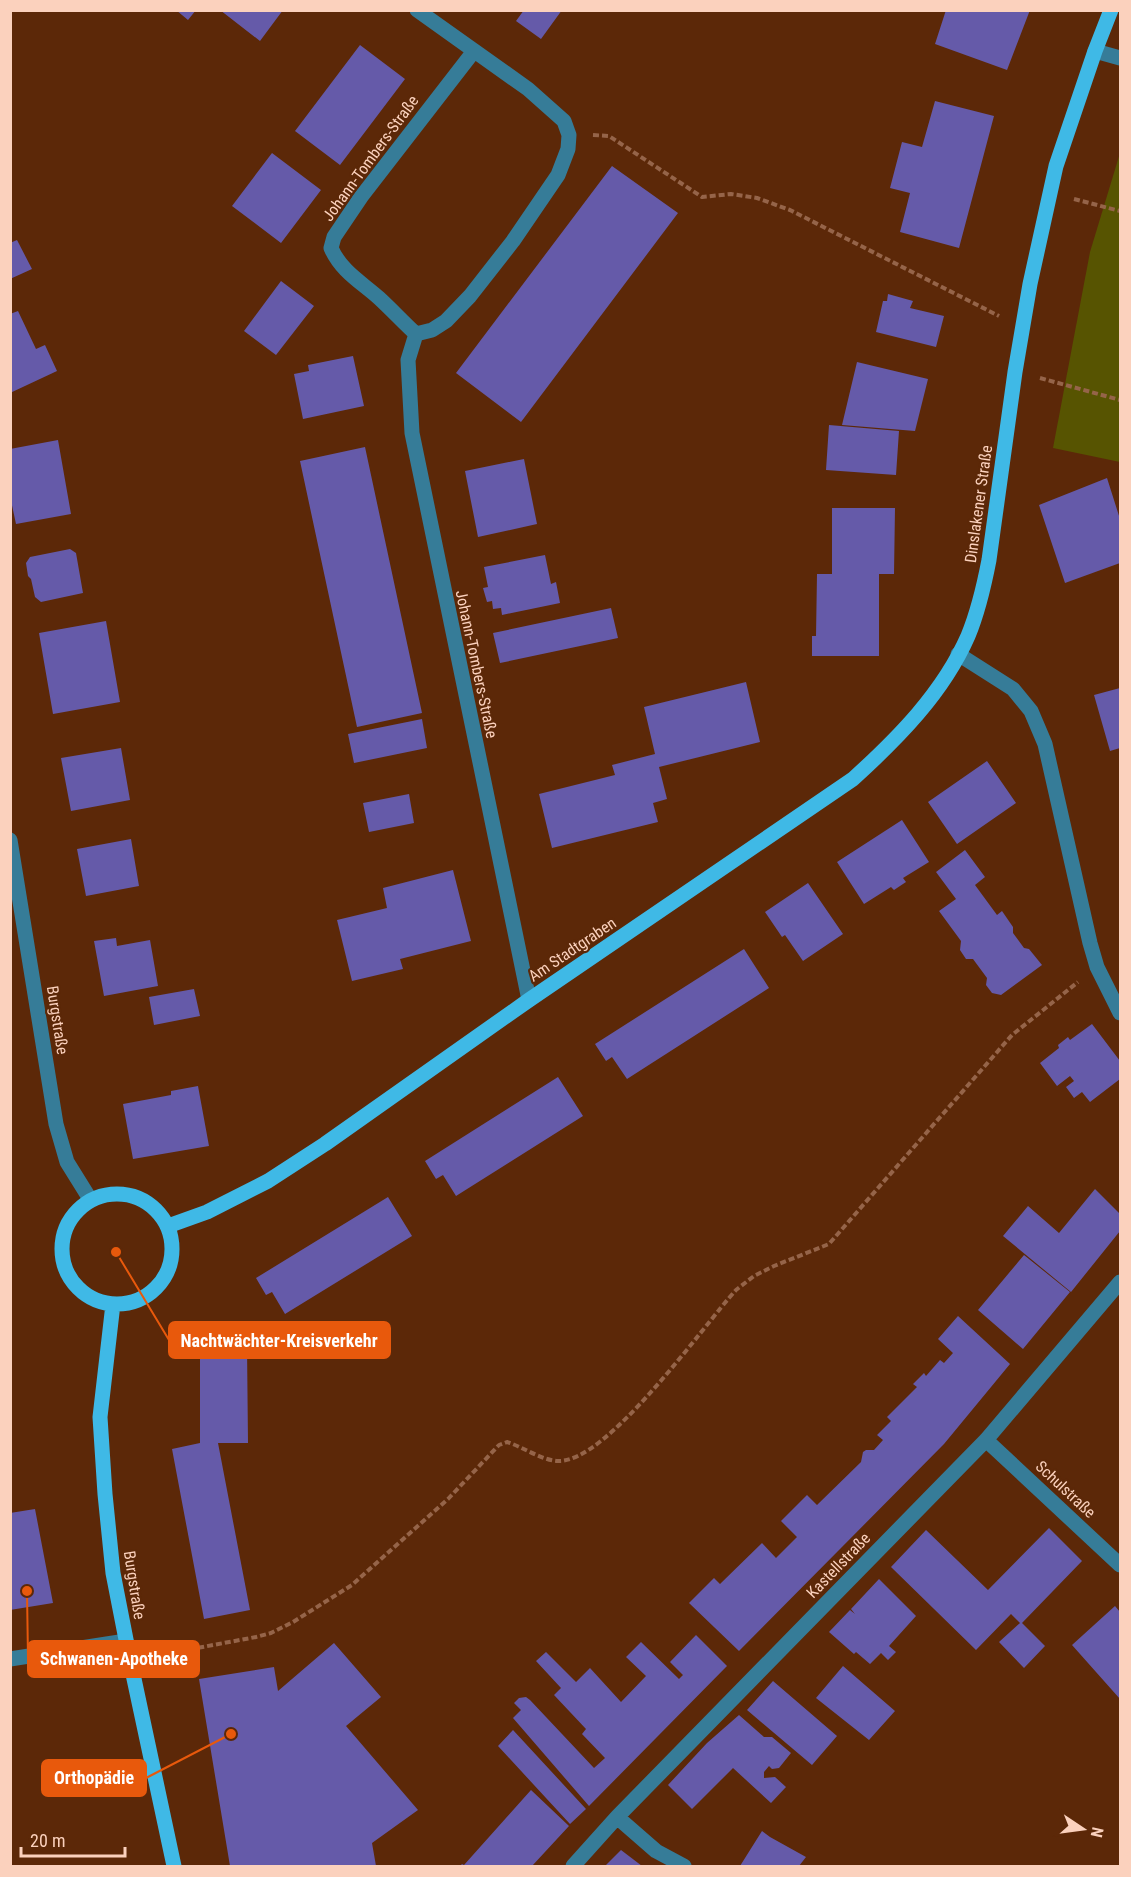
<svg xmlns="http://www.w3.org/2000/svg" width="1131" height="1877" viewBox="0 0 1131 1877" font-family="'Roboto Condensed',sans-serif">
<rect width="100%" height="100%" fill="#5c2808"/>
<!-- green -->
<path fill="#575401" d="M 1120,153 L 1120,462 L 1053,448 L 1090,252 Z"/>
<!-- building -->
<path fill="#655aa9" d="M 176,10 L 196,10 L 188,20 Z
M 220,10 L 283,10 L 260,41 Z
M 524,10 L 562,10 L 541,39 L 516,21 Z
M 946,10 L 1030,10 L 1007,70 L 935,44 Z
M 360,45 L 405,79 L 340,165 L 295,131 Z
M 935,101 L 994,116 L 959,248 L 900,232 L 910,193 L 890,188 L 902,142 L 922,147 Z
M 272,153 L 321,190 L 281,243 L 232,206 Z
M 612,166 L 678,213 L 521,422 L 456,373 Z
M 17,240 L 32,269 L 10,279 L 10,243 Z
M 281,281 L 314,306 L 276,355 L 244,331 Z
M 888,294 L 913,301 L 910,308 L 944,316 L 936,347 L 876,332 L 883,301 L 887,301 Z
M 18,311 L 36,349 L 45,345 L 57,371 L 10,393 L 10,314 Z
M 353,356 L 364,406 L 303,419 L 294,374 L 309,371 L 308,365 Z
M 857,362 L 928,379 L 915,431 L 842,425 Z
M 829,425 L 899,431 L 896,475 L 826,470 Z
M 58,440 L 71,514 L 16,524 L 10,496 L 10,449 Z
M 365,447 L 422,713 L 357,727 L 300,461 Z
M 524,459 L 537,524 L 478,537 L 465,471 Z
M 1107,478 L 1120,519 L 1120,563 L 1065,583 L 1039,505 Z
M 832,508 L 895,508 L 894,574 L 879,574 L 879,656 L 812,656 L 812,636 L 816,636 L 817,574 L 832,574 Z
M 70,549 L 76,553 L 83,593 L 41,602 L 35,597 L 31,579 L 28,576 L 26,563 L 30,557 Z
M 545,555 L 551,584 L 556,582 L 560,603 L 502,615 L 501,608 L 493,609 L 492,601 L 487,602 L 483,588 L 488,587 L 484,567 Z
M 611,608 L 618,638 L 500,663 L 493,633 Z
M 106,621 L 120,702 L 53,714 L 39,633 Z
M 746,682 L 760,742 L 659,767 L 667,799 L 653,803 L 658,822 L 552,848 L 539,794 L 615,775 L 612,765 L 655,754 L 644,707 Z
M 1120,688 L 1120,748 L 1110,751 L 1094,695 Z
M 422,719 L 427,748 L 354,763 L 348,734 Z
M 121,748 L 130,800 L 71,811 L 61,758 Z
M 987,761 L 1016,803 L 957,844 L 928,802 Z
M 409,794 L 414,823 L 369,832 L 363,803 Z
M 902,820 L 929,862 L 903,878 L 906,882 L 894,890 L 891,887 L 864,904 L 837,862 Z
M 131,839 L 139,886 L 86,896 L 77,849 Z
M 965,850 L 985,877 L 975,885 L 997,915 L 1002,911 L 1013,927 L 1013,933 L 1024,948 L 1029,949 L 1042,965 L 1001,995 L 992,993 L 986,985 L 987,978 L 973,959 L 966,959 L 960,950 L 961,941 L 939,911 L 956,899 L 936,872 Z
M 453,870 L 471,941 L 400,959 L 403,969 L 352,981 L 337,920 L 387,908 L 383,888 Z
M 808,883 L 843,934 L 803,961 L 785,935 L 782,937 L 765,912 Z
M 116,938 L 117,946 L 150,940 L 158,986 L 104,996 L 94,941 Z
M 744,949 L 769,988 L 627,1079 L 612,1057 L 606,1061 L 595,1044 Z
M 194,989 L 200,1016 L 154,1025 L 149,997 Z
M 1092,1024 L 1120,1061 L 1120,1079 L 1090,1102 L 1082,1092 L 1074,1098 L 1066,1087 L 1074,1081 L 1070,1076 L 1057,1086 L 1040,1063 L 1059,1048 L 1058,1045 L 1068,1037 L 1070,1040 Z
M 558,1077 L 583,1116 L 456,1196 L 443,1175 L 436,1179 L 425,1161 Z
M 198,1086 L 209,1146 L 133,1159 L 123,1104 L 171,1095 L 171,1091 Z
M 1095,1189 L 1120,1214 L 1120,1231 L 1071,1292 L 1003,1236 L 1028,1206 L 1059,1233 Z
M 388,1197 L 412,1236 L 285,1314 L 272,1292 L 266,1295 L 256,1278 Z
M 1024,1255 L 1070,1292 L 1023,1349 L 978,1310 Z
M 958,1316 L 1010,1364 L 944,1444 L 739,1651 L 689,1603 L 714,1578 L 720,1584 L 762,1543 L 776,1558 L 797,1537 L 781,1521 L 807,1495 L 817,1505 L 861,1462 L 863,1452 L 866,1450 L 874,1450 L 883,1440 L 877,1435 L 891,1421 L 887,1417 L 917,1387 L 913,1384 L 924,1373 L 926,1376 L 940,1360 L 944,1363 L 953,1353 L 938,1339 Z
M 247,1346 L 248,1443 L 218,1443 L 250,1610 L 204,1619 L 172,1449 L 200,1443 L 200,1347 Z
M 35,1509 L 53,1603 L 10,1610 L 10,1513 Z
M 1049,1528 L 1082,1561 L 1022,1623 L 1045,1646 L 1024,1668 L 999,1642 L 1020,1623 L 1011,1614 L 976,1650 L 891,1567 L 926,1530 L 988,1590 Z
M 879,1579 L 916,1616 L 889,1646 L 896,1652 L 888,1660 L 881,1653 L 870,1664 L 856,1652 L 854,1654 L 829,1632 L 850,1610 L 855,1614 L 851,1609 Z
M 1115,1606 L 1120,1612 L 1120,1699 L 1072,1645 Z
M 696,1635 L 727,1666 L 589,1806 L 513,1718 L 521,1710 L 514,1703 L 519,1698 L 526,1697 L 530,1700 L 594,1768 L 605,1758 L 582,1734 L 586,1729 L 554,1695 L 561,1688 L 536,1661 L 546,1652 L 576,1682 L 590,1668 L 621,1702 L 646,1676 L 626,1657 L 641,1642 L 679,1679 L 683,1675 L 670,1662 Z
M 334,1643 L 381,1697 L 346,1726 L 418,1810 L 372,1843 L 376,1866 L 230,1866 L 199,1679 L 274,1667 L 278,1691 Z
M 843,1666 L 895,1711 L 869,1740 L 816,1698 Z
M 773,1681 L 837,1736 L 812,1765 L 747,1710 Z
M 739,1715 L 764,1737 L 772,1737 L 791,1753 L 779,1768 L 772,1769 L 769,1766 L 764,1772 L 764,1778 L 775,1777 L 786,1787 L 771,1803 L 733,1768 L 692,1809 L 668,1785 L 707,1743 Z
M 513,1730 L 586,1809 L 570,1824 L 498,1746 Z
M 531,1790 L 569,1826 L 532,1866 L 460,1866 L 462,1864 L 464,1865 Z
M 762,1831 L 770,1837 L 806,1857 L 799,1866 L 740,1866 Z
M 621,1850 L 642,1866 L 605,1866 Z"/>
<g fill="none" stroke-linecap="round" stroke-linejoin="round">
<!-- path -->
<path stroke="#956449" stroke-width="4" stroke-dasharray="6 3" stroke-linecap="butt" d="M 593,135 L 609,136 L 702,197 L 731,194 L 757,198 L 790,210 L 999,316
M 1074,199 L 1120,211
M 1040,378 L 1120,400
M 154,1656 L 256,1637 L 271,1633 L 293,1622 L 352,1585 L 448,1499 L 499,1445 L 507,1442 C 523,1447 541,1460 558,1461 C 607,1463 703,1326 736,1290 L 754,1276 L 774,1266 L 829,1244 L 1012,1035 L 1078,982"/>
<!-- minor -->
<path stroke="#367c98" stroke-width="15" d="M 417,10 L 528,89 L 564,121 L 569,135 L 568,149 L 558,175 L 513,241 L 470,296 L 446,321 L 432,330 L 416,334 L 408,360 L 412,433 L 529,1000
M 1095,51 L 1120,58
M 416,334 C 403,322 392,310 379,298 C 361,282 341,271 331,248 L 334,237 L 361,197 L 474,51
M 958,654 L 1013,689 L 1031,711 L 1045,744 L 1090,943 L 1097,967 L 1120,1013
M 10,840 L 56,1124 L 67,1162 L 90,1199
M 986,1440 L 1120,1565
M 10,1659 L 126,1641
M 617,1817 L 656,1851 L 684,1866
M 573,1866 L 617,1817 L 986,1440 L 1120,1282"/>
<!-- major -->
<path stroke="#3fb9e6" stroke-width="15" d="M62 1249a55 55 0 1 1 110 0a55 55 0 1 1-110 0Z
M 168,1226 L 207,1212 L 268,1181 L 325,1144 L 529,1000 L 853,779 C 898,738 943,693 968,636 C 978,612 984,586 989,560 L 1015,372 L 1030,284 L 1056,166 L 1095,51 L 1111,10
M 113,1304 L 100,1417 L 105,1494 L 113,1573 L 130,1660 L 174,1866"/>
</g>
<g text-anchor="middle" stroke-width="4.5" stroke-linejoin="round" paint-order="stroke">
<!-- street labels -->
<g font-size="16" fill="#fbd1bd" stroke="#5c2808">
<text transform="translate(370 158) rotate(-54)" y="6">Johann-Tombers-Straße</text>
<text transform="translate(978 504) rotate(-82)" y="6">Dinslakener Straße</text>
<text transform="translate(477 664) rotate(78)" y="6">Johann-Tombers-Straße</text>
<text transform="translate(572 949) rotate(-34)" y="6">Am Stadtgraben</text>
<text transform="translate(58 1020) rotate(81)" y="6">Burgstraße</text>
<text transform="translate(1066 1489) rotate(43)" y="6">Schulstraße</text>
<text transform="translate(838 1565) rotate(-46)" y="6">Kastellstraße</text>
<text transform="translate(135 1585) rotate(81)" y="6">Burgstraße</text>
</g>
</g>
<!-- callouts -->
<path fill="none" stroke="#e8590c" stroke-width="2" d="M116 1252L169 1340M27 1591L28 1659M231 1734L146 1778"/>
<g fill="#e8590c" stroke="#5c2808" stroke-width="2">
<circle cx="116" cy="1252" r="6"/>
<circle cx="27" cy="1591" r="6"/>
<circle cx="231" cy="1734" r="6"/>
</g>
<g fill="#e8590c" stroke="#e8590c" stroke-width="2">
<rect x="169" y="1322" width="221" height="36" rx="6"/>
<rect x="28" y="1641" width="171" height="36" rx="6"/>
<rect x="42" y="1760" width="104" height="36" rx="6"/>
</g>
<g font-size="18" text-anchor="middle" font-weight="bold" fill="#fff">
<text x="279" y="1347">Nachtwächter-Kreisverkehr</text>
<text x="114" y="1665">Schwanen-Apotheke</text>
<text x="94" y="1784">Orthopädie</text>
</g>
<!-- border -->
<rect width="1131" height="1877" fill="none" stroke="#fbd1bd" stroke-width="24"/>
<!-- north arrow -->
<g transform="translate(1083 1829) rotate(103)" stroke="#5c2808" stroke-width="4.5" paint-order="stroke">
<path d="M0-4.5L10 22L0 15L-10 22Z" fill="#fbd1bd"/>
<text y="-9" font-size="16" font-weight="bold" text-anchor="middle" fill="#fbd1bd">N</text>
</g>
<!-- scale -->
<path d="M21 1847v9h104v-9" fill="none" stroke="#fbd1bd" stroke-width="3"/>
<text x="30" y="1847" font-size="18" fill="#fbd1bd" stroke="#5c2808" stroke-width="4.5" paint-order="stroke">20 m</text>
</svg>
